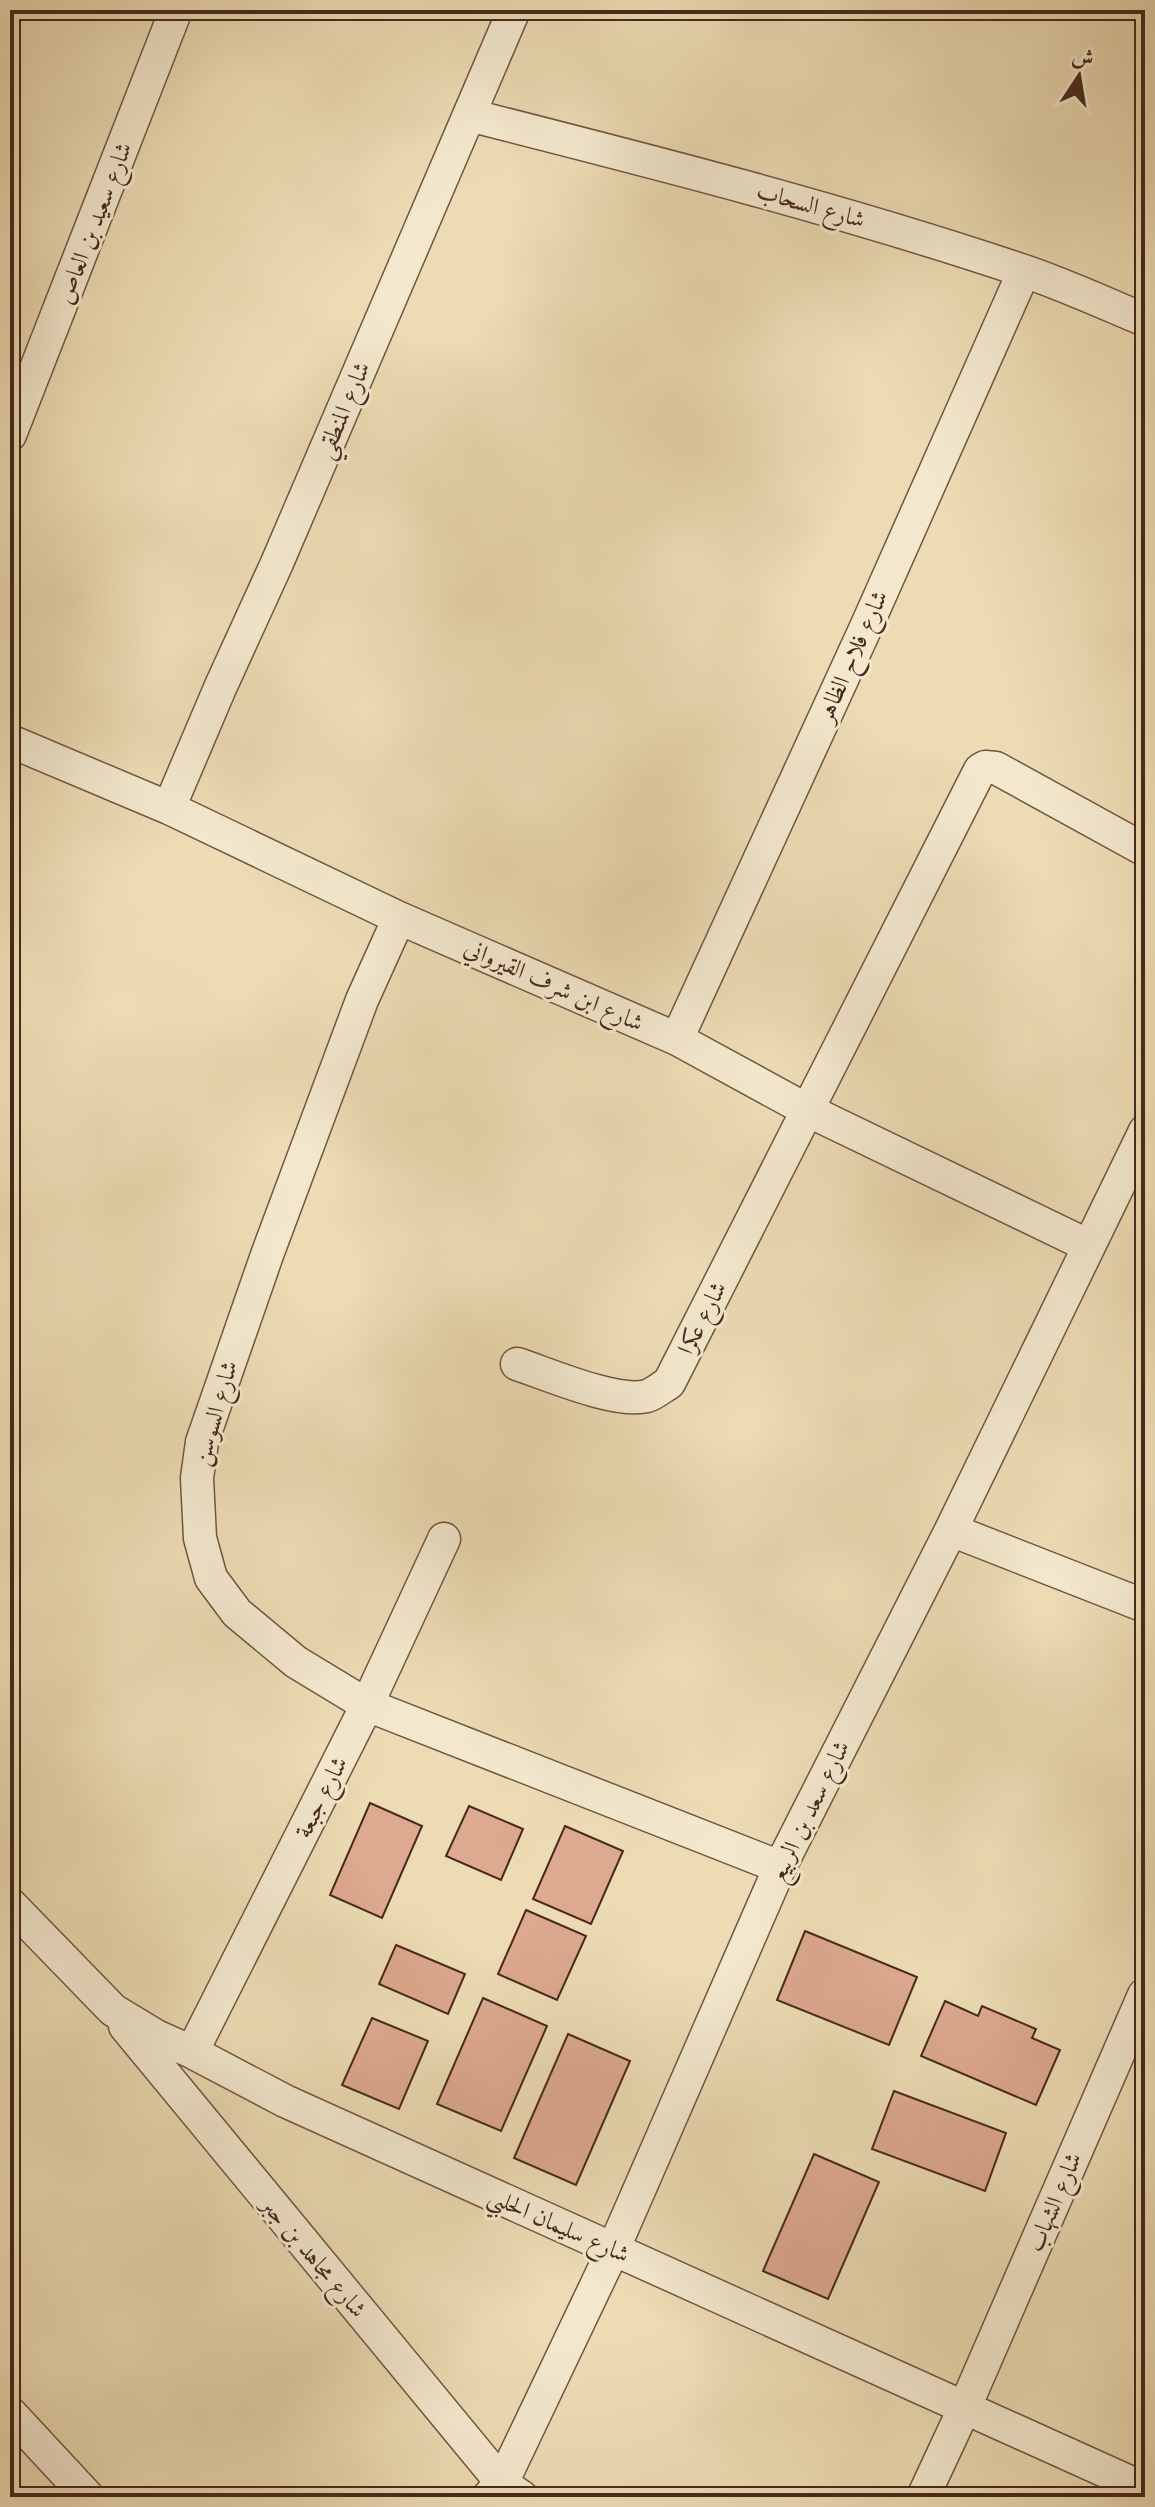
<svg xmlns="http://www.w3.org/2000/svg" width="1155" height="2507" viewBox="0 0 1155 2507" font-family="'Libre Caslon Text',Amiri,serif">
<rect width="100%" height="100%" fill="#ecdbb3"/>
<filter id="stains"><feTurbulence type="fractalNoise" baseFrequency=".0025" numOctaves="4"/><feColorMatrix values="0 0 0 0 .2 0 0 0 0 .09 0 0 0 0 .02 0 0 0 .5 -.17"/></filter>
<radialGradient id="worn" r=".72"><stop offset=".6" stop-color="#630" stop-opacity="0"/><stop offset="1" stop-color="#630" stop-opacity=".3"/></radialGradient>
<!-- building -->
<path fill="#dda98f" stroke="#47291d" stroke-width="2" d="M 370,1803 L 422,1826 L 382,1918 L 330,1895 Z
M 469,1806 L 523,1829 L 501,1880 L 446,1856 Z
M 565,1826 L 623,1851 L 591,1924 L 533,1899 Z
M 526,1910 L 586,1936 L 557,2000 L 498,1974 Z
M 805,1931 L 917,1977 L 889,2045 L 777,2000 Z
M 396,1945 L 465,1974 L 448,2014 L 379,1984 Z
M 483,1998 L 547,2026 L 501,2131 L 437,2104 Z
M 945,2001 L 978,2016 L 982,2006 L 1036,2029 L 1032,2038 L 1060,2050 L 1036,2105 L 921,2056 Z
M 372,2018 L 428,2041 L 399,2109 L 342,2085 Z
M 568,2034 L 630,2061 L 576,2185 L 514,2158 Z
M 894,2091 L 1006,2133 L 985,2191 L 872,2149 Z
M 814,2154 L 879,2182 L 828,2299 L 763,2271 Z"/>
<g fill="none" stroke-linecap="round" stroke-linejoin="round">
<!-- street casing -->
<g stroke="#705642" stroke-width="35">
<path id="street" d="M 469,115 C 654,162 839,209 1021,270 C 1063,284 1104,303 1145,320
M 10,435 L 176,10
M 10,741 L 169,808 L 399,918 L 677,1039 L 807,1110 L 1089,1246
M 169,808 L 220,688 L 277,563 L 514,10
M 399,918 L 362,1000 L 267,1255 L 202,1442 L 197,1478 L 200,1538 L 211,1578 L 237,1613 L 296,1662 L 367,1705 L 780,1867
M 677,1039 L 867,625 L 1024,271
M 517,1364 C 548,1374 616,1404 647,1396 C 654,1394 662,1387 669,1383 L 980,770 L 985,767 L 996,768 L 1145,850
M 951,1530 L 1145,1606
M 10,1904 L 113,2010 L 156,2036 L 192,2052 L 285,2101 L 1145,2489
M 125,2026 L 502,2483 L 522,2497
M 192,2052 L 367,1705 L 444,1539
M 10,2413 L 88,2497
M 488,2497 L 502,2483 L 613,2250 L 780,1867 L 951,1530 L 1145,1131
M 923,2497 L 964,2409 L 1144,1995"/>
</g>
<!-- street -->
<use href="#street" stroke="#f3e8ce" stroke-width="32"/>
</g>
<g text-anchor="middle" stroke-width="6" stroke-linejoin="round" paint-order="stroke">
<!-- street labels -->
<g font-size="24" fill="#47291d" stroke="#f3e8ce">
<text transform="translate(811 205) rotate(16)" y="8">شارع السحاب</text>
<text transform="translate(94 223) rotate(-69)" y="8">شارع سعيد بن العاص</text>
<text transform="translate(343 410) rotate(-67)" y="8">شارع المنطقي</text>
<text transform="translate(852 656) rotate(-66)" y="8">شارع فلاح الظاهر</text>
<text transform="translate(554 985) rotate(24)" y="8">شارع ابن شرف القيرواني</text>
<text transform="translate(702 1318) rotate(-63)" y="8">شارع عكرا</text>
<text transform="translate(215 1413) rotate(-74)" y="8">شارع السوسن</text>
<text transform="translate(321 1797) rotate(-63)" y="8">شارع جبعة</text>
<text transform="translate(809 1811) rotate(-64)" y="8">شارع سعد بن الربيع</text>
<text transform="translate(1054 2202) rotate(-67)" y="8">شارع الشهاب</text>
<text transform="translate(559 2225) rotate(24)" y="8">شارع سليمان الحلبي</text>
<text transform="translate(314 2257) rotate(50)" y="8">شارع مجاهد بن جبر</text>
</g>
</g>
<!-- margin -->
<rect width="1155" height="2507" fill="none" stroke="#ecdbb3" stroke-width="40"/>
<rect x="12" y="12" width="1131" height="2483" fill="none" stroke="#47291d" stroke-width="4"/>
<rect x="20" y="20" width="1115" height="2467" fill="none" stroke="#47291d" stroke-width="2"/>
<!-- north arrow -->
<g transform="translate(1079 76) rotate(12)" stroke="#f3e8ce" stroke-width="6" paint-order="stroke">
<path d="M0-6L14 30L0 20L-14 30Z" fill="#47291d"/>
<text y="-12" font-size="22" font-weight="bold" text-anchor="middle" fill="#47291d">ش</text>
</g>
<rect width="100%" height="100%" filter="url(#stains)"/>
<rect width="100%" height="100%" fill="url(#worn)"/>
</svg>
